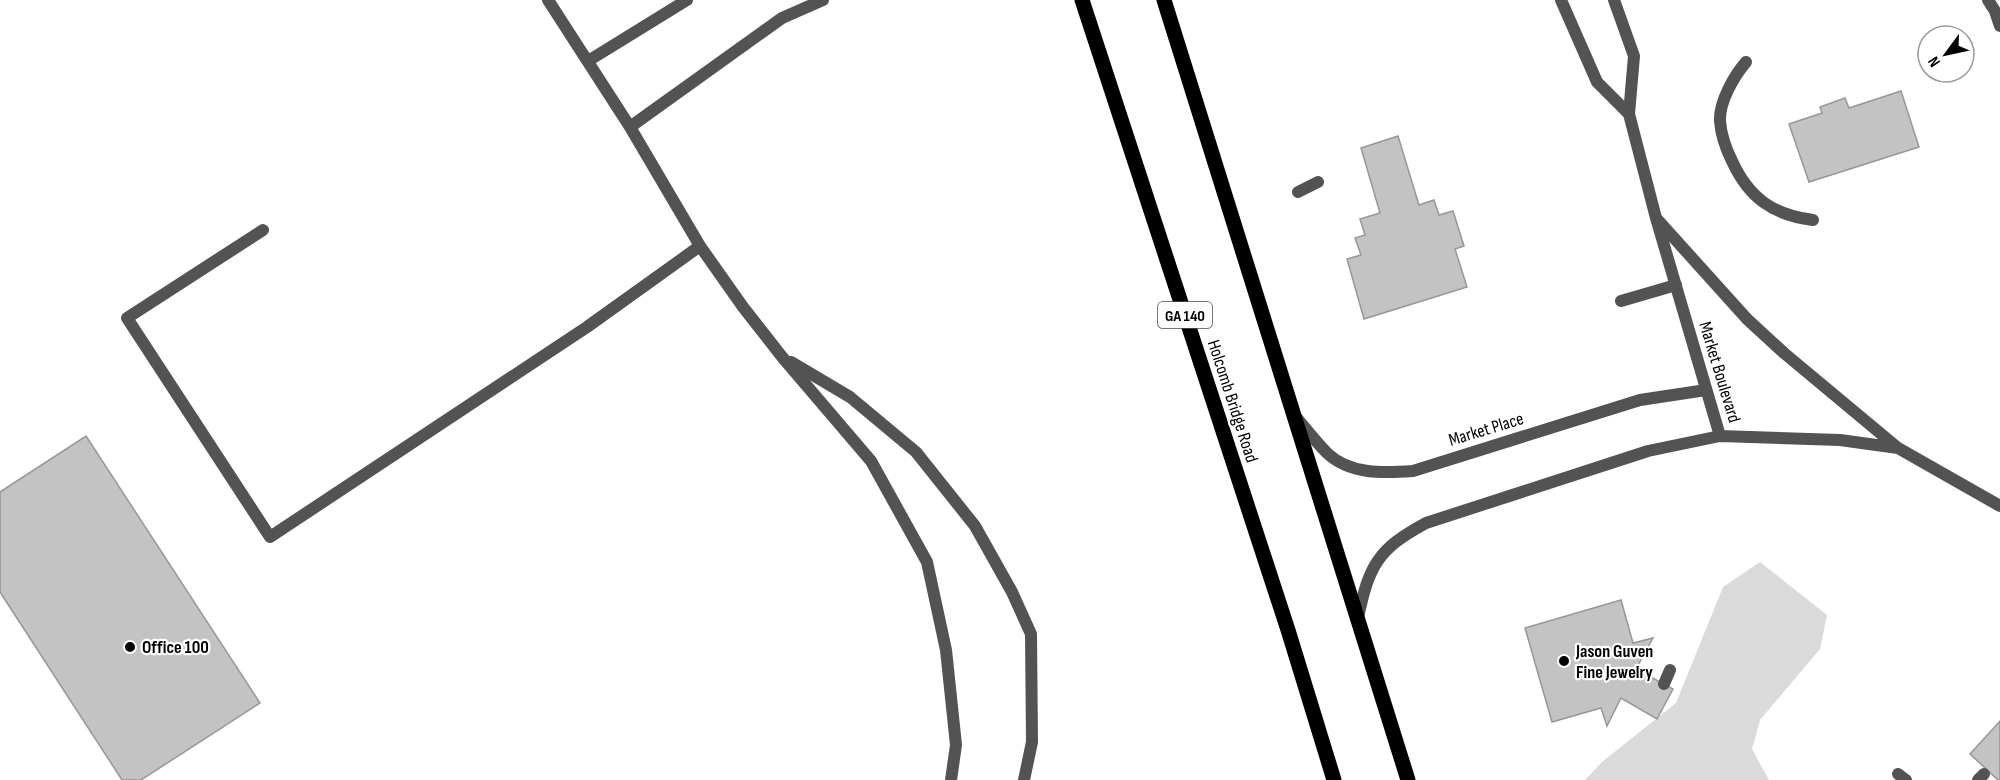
<svg xmlns="http://www.w3.org/2000/svg" width="2000" height="780" viewBox="0 0 2000 780" font-family="'Sofia Sans Condensed',sans-serif">
<rect width="100%" height="100%" fill="#fff"/>
<!-- green -->
<path fill="#dadada" d="M 1760,562 L 1827,615 L 1820,649 L 1760,720 L 1752,749 L 1769,780 L 1585,780 L 1602,762 L 1676,703 L 1723,587 Z"/>
<!-- building -->
<path fill="#c3c3c3" stroke="#979797" stroke-width="1.5" d="M 1901,91 L 1919,147 L 1809,182 L 1789,124 L 1822,113 L 1820,107 L 1845,98 L 1849,108 Z
M 1398,136 L 1419,205 L 1434,200 L 1439,215 L 1453,211 L 1464,246 L 1455,249 L 1467,287 L 1364,319 L 1347,259 L 1361,255 L 1355,238 L 1365,235 L 1360,219 L 1380,213 L 1361,148 Z
M 86,436 L 260,703 L 141,780 L 122,780 L 0,592 L 0,492 Z
M 1621,600 L 1633,643 L 1653,638 L 1636,669 L 1673,689 L 1657,719 L 1621,698 L 1607,726 L 1601,708 L 1552,722 L 1525,628 Z
M 2000,721 L 2000,780 L 1998,780 L 1970,754 Z"/>
<g fill="none" stroke-linecap="round" stroke-linejoin="round">
<!-- lane -->
<path stroke="#535353" stroke-width="12" d="M 548,0 L 630,127 L 700,246 L 743,307 L 783,358 L 871,461 L 927,562 L 946,650 L 956,745 L 951,780
M 1988,0 L 1995,11 L 2000,26
M 588,61 L 687,0
M 1746,62 C 1734,76 1719,102 1720,121 C 1721,134 1726,149 1732,161 C 1749,198 1773,215 1813,220
M 630,127 L 782,18 L 823,0
M 1298,192 L 1318,182
M 263,230 L 127,318 L 270,537 L 587,327 L 700,246
M 1621,301 L 1676,285
M 791,362 L 850,397 L 916,452 L 975,526 L 1012,592 L 1031,634 L 1032,742 L 1024,780
M 1664,684 L 1670,670
M 1898,774 L 1906,780
M 1978,780 L 1984,774"/>
<!-- street -->
<path stroke="#535353" stroke-width="12" d="M 1561,0 L 1597,82 L 1629,114
M 1614,0 L 1634,56 L 1629,114 L 1656,218 L 1720,436
M 1656,218 L 1747,319 L 1784,353 L 1898,448 L 2000,506
M 1296,417 C 1306,429 1316,442 1327,453 C 1350,475 1384,473 1413,471 L 1640,400 L 1706,390
M 1358,618 C 1369,565 1378,549 1426,523 L 1648,451 L 1720,436 L 1840,440 L 1898,448"/>
<!-- primary -->
<path stroke="#000" stroke-width="15" d="M 1082,0 L 1288,630 L 1334,780
M 1164,0 L 1408,780"/>
</g>
<!-- markers -->
<g fill="#000" stroke="#fff" stroke-width="2">
<circle cx="130" cy="647" r="6"/>
<circle cx="1564" cy="661" r="6"/>
</g>
<g text-anchor="middle" stroke-width="4.5" stroke-linejoin="round" paint-order="stroke">
<!-- shield labels -->
<rect fill="#fff" stroke="#4c4c4c" stroke-width="1.5" x="1158" y="302" width="54" height="26" rx="4.5"/>
<g font-size="16" font-weight="bold" fill="#000">
<text x="1185" y="321">GA 140</text>
</g>
<!-- street labels -->
<g font-size="18" fill="#000" stroke="#fff">
<text transform="translate(1720 372) rotate(73)" y="6">Market Boulevard</text>
<text transform="translate(1233 401) rotate(72)" y="6">Holcomb Bridge Road</text>
<text transform="translate(1486 429) rotate(-17)" y="6">Market Place</text>
</g>
<!-- poi labels -->
<g font-size="18" font-weight="bold" fill="#000" stroke="#fff" text-anchor="start">
<text x="142" y="653">Office 100</text>
<text x="1576" y="657">Jason Guven<tspan x="1576" dy="21">Fine Jewelry</tspan></text>
</g>
</g>
<!-- north arrow -->
<g transform="translate(1946 54) rotate(237)"><circle r="28" fill="#ffffff" stroke="#999999" stroke-width="1.5"/>
<path d="M0-4.5L10 22L0 15L-10 22Z" fill="#000000"/>
<text y="-9" font-size="16" font-weight="bold" text-anchor="middle" fill="#000000">N</text>
</g>
</svg>
